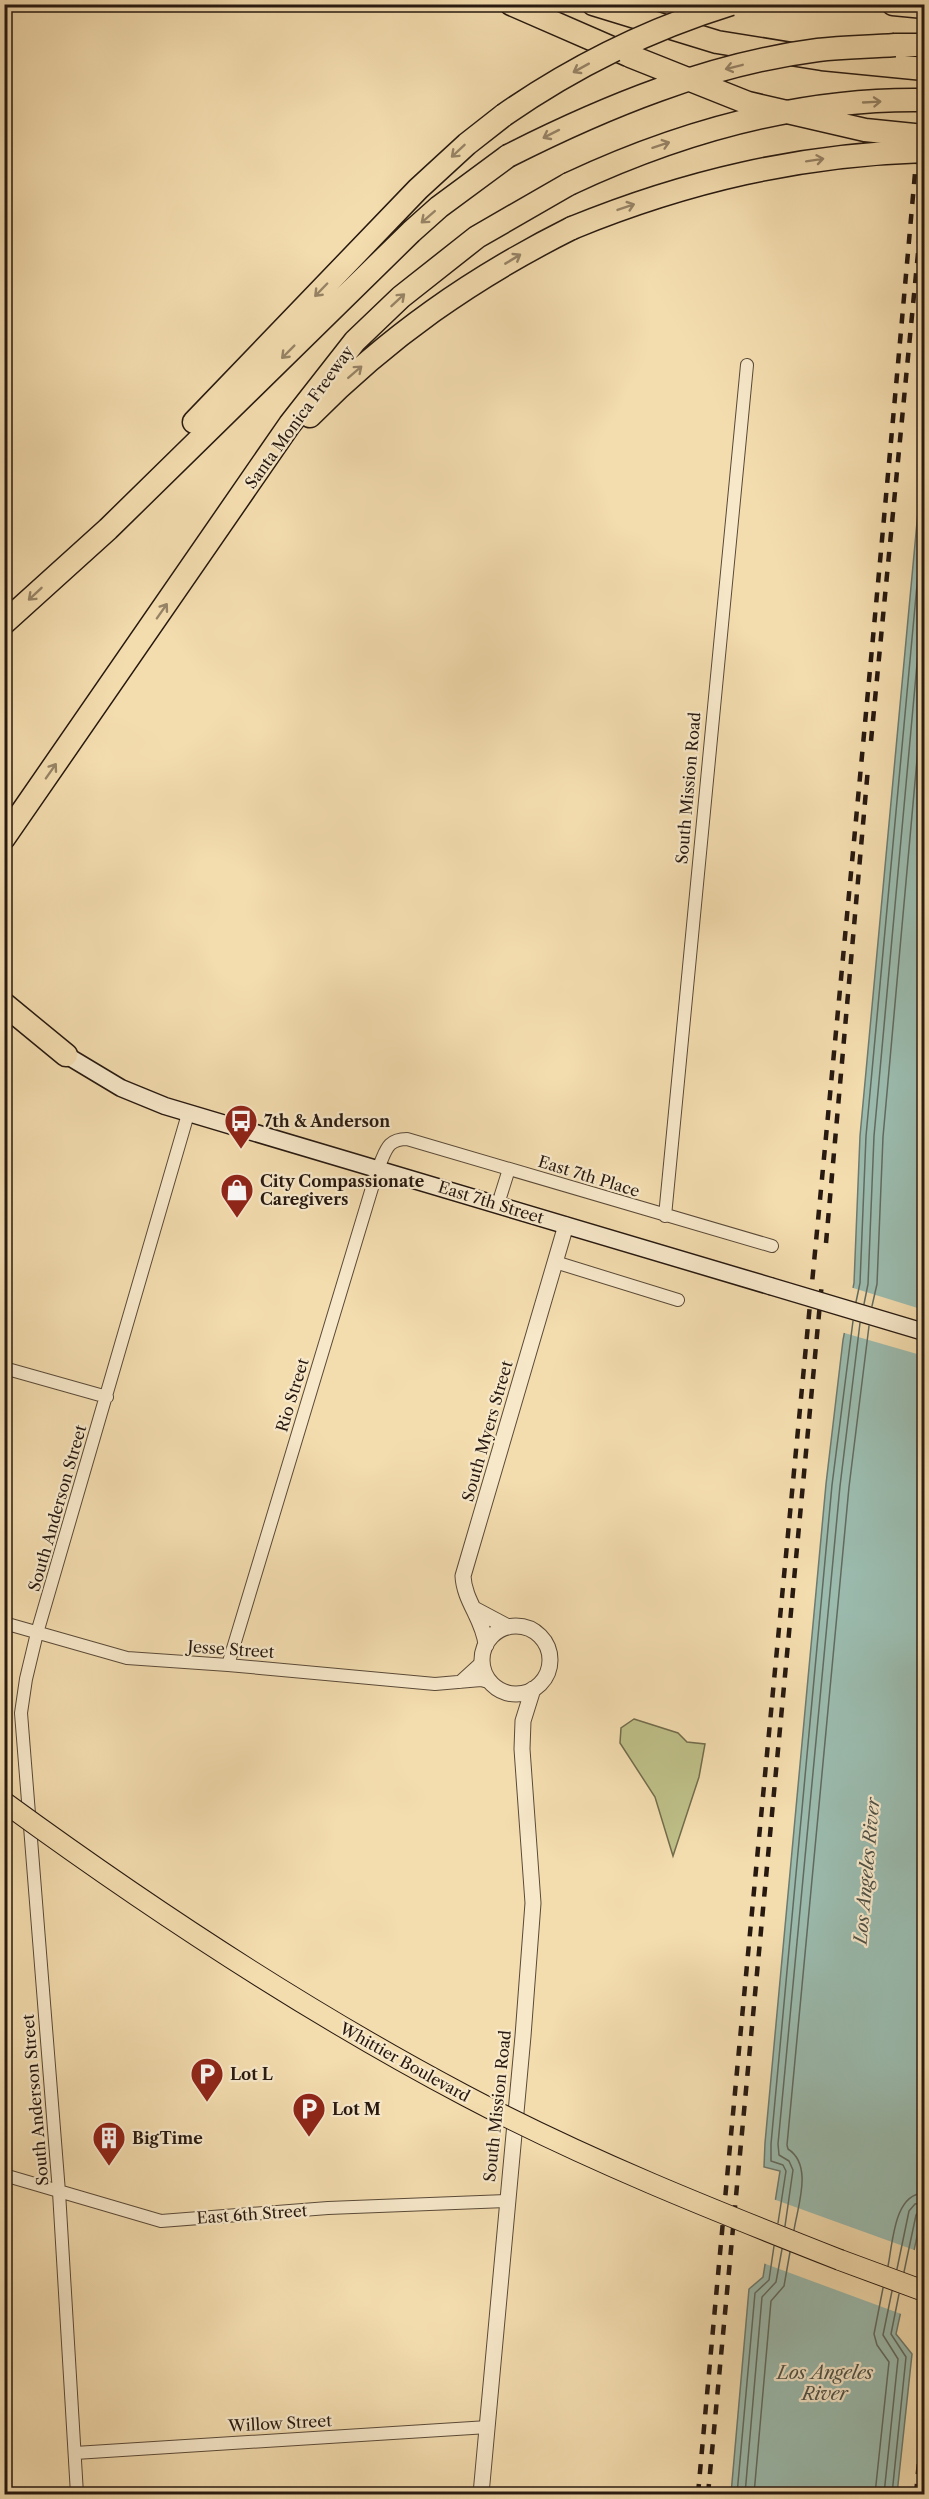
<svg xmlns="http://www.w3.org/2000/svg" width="929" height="2499" viewBox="0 0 929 2499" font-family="'Libre Caslon Text',serif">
<rect width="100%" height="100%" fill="#f3dcae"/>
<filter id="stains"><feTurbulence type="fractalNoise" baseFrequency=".00333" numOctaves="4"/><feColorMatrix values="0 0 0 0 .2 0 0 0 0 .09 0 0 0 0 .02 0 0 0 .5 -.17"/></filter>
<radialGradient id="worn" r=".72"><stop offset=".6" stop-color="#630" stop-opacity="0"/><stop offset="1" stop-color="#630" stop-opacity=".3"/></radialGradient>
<!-- green -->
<path fill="#bebf88" stroke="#726c4c" stroke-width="1.5" d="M 634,1719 L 678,1733 L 687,1742 L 705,1744 L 699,1777 L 673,1856 L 655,1797 L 620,1743 L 621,1728 Z"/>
<!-- water -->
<path fill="#9bbbae" stroke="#6d7a6f" stroke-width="1.5" d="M 924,447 L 924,2179 L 921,2218 L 896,2334 L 912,2354 L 897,2494 L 731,2494 L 749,2289 L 763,2277 L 780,2171 L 764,2167 L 765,2143 L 826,1484 L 843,1340 L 854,1283 L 860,1136 Z"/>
<!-- pier -->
<path fill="#f3dcae" d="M 850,1287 L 924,1310 L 924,1356 L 841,1332 Z
M 773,2199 L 917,2251 L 904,2315 L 763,2263 Z"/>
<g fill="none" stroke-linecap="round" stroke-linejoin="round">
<!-- shore -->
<path stroke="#616a5f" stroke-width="1.5" d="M 856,1302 L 860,1283 L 866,1136 L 924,509
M 864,1304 L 868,1284 L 874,1136 L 924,587
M 872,1306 L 877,1284 L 883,1137 L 924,682
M 778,2223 L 786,2171 L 783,2165 L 771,2161 L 771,2144 L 832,1485 L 853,1321
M 785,2226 L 793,2170 L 789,2161 L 779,2155 L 778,2144 L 840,1486 L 860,1323
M 794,2230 C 798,2205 813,2165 788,2149 L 787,2145 L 849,1487 L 869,1326
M 888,2266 C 893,2242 894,2194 924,2193
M 897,2269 L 909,2211 L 915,2204 L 924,2202
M 904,2272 L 916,2215 L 919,2211 L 924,2210
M 737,2494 L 755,2293 L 769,2280 L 774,2246
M 745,2494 L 762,2297 L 776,2282 L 782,2249
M 754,2494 L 771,2301 L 784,2286 L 790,2252
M 875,2494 L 889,2362 L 877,2345 L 874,2334 L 883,2288
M 884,2494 L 898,2359 L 883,2335 L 892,2291
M 892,2494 L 906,2357 L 891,2334 L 899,2294"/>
<!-- minor casing -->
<g stroke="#5a4a38" stroke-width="14">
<path id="minor" d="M 498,1204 L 509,1169
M 665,1216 L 747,365
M 555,1262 L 678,1300
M 4,1368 L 107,1397
M 4,1623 L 127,1658 L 228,1665 L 435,1684 L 481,1680 L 492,1683
M 228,1665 L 378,1168 C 386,1152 386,1139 407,1139 L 772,1246
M 460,1682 L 483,1661
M 4,2175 L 161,2221 L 328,2208 L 506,2201
M 75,2453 L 488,2427
M 77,2494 L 59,2192 L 21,1713 L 26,1679 L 37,1633 L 188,1114"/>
</g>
<!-- tertiary casing -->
<g stroke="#5a4a38" stroke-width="17">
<path id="tertiary" d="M 474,1609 L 508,1627
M482 1660a34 34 0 1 1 68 0a34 34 0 1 1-68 0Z
M 486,1645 C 484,1620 464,1601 463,1576 L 566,1225
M 481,2494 L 523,2036 L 533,1903 L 522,1749 L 523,1721 L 533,1689"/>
</g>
<!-- secondary casing -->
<g stroke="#271910" stroke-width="19">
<path id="secondary" d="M 56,1049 L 121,1088 L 165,1106 L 770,1286"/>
</g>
<!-- primary casing -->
<g stroke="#271910" stroke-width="22">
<path id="primary" d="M 840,2260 L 924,2291"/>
</g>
<!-- motorway casing -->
<g stroke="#271910" stroke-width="25">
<path id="motorway" d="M 511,4 L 628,55
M 593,4 L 717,42 L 822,59 L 924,69
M 893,4 L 924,7
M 895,45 L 924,45
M 310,416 C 388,337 472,278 572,228
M 194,422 L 418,189 L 467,144 L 504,115
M 4,623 L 108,529 L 411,232 L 439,207 L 508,156
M 4,838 L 290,424 L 355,341 L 401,297 L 477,237 L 569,184
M 4,1004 L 66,1055"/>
</g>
<!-- minor -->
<use href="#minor" stroke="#f7e8ca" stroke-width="12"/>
<!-- tertiary -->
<use href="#tertiary" stroke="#f7e8ca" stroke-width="15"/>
<!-- secondary -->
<use href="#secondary" stroke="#f7e8ca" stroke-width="16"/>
<!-- primary -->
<use href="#primary" stroke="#f3dcae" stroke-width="20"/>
<!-- motorway -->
<use href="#motorway" stroke="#f3dcae" stroke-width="22"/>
<!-- rail -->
<path stroke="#271910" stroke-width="4.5" stroke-dasharray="10 10" stroke-linecap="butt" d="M 871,741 L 924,191
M 826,1243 L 868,768
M 698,2494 C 771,1686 854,878 924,70
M 708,2494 L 822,1282
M 916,2494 L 924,2406"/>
<!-- secondary-bridge casing -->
<g stroke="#271910" stroke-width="19" stroke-linecap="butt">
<path id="secondary-bridge" d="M 770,1286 L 924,1332"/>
</g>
<!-- primary-bridge casing -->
<g stroke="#271910" stroke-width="22" stroke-linecap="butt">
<path id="primary-bridge" d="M 4,1802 C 152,1910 305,2011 466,2096 C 587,2160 713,2210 840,2260"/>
</g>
<!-- motorway-bridge casing -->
<g stroke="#271910" stroke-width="25" stroke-linecap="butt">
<path id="motorway-bridge" d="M 630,56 L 748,103 L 865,130 L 924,136
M 504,115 C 573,67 650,29 731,4
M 508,156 C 605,107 709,64 818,50 C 844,47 870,47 895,45
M 569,184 C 680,132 800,98 924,100
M 572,228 C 687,181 799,155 924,151"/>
</g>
<!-- secondary-bridge -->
<use href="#secondary-bridge" stroke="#f7e8ca" stroke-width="16"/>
<!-- primary-bridge -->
<use href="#primary-bridge" stroke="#f3dcae" stroke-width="20"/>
<!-- motorway-bridge -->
<use href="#motorway-bridge" stroke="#f3dcae" stroke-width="22"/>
</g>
<!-- one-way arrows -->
<defs><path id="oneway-shaft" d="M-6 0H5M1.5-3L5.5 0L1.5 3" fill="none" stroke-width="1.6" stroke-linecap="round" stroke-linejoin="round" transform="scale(1.5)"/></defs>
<g stroke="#978467">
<use href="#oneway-shaft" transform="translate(734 67) rotate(166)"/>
<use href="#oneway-shaft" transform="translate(581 68) rotate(151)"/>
<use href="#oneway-shaft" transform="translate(872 102) rotate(-3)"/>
<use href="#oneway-shaft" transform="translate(551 134) rotate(153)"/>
<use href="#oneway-shaft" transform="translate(661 145) rotate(-18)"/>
<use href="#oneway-shaft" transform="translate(458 151) rotate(137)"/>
<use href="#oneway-shaft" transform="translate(815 160) rotate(-9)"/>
<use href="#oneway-shaft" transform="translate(626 207) rotate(-19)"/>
<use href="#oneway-shaft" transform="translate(428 217) rotate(139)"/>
<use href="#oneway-shaft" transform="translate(513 259) rotate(-31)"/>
<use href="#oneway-shaft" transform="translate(321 290) rotate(134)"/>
<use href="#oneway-shaft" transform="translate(398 300) rotate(-43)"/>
<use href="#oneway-shaft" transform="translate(288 352) rotate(135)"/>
<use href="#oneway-shaft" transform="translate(355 372) rotate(-41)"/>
<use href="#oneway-shaft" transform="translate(35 594) rotate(137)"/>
<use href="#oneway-shaft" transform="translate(162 611) rotate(-55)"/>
<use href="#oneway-shaft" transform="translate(51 771) rotate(-55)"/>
</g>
<!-- icons -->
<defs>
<g id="bus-pin" transform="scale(1.725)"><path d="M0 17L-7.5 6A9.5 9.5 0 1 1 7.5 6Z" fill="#8f2418" stroke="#f7e8ca"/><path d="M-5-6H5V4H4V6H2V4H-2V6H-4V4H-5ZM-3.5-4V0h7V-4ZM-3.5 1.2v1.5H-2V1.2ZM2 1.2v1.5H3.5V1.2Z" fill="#fff"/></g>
<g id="shop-pin" transform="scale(1.725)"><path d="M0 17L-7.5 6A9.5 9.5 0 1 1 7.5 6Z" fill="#8f2418" stroke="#f7e8ca"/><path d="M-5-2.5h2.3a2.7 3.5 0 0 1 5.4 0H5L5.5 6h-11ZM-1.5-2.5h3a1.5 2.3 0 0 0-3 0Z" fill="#fff"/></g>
<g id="parking-pin" transform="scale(1.725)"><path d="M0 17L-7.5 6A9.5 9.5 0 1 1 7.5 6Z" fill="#8f2418" stroke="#f7e8ca"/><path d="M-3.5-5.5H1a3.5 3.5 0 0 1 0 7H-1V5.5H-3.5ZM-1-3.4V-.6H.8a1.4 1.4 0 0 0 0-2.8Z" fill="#fff"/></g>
<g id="building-pin" transform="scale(1.725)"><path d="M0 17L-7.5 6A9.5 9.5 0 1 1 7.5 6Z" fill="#8f2418" stroke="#f7e8ca"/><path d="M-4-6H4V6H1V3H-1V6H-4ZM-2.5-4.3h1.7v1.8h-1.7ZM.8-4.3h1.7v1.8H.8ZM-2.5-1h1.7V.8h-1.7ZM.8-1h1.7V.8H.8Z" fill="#fff"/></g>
</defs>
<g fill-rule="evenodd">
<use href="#bus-pin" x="241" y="1121"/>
<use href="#shop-pin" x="237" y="1190"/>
<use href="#parking-pin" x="207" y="2074"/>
<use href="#parking-pin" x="309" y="2109"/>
<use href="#building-pin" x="109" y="2138"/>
</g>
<g text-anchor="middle" stroke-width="4.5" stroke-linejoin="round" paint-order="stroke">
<!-- street labels -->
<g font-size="16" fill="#271910" stroke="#f7e8ca">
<text transform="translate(299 417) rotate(-54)" y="6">Santa Monica Freeway</text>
<text transform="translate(688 788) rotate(-85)" y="6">South Mission Road</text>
<text transform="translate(589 1176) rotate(17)" y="6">East 7th Place</text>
<text transform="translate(491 1202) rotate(17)" y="6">East 7th Street</text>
<text transform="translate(292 1395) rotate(-73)" y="6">Rio Street</text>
<text transform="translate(487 1431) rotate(-74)" y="6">South Myers Street</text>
<text transform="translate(57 1508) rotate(-74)" y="6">South Anderson Street</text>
<text transform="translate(231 1649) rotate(4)" y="6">Jesse Street</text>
<text transform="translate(405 2062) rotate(29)" y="6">Whittier Boulevard</text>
<text transform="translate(35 2100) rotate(-95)" y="6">South Anderson Street</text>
<text transform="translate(497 2106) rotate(-84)" y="6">South Mission Road</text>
<text transform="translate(252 2214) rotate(-4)" y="6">East 6th Street</text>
<text transform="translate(280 2423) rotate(-3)" y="6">Willow Street</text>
</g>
<!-- poi labels -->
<g font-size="16" font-weight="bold" fill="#271910" stroke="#f7e8ca" text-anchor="start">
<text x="264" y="1127">7th &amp; Anderson</text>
<text x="260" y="1187">City Compassionate<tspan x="260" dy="18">Caregivers</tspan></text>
<text x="230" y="2080">Lot L</text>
<text x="332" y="2115">Lot M</text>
<text x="132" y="2144">BigTime</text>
</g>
<!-- water labels -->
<g font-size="18" font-style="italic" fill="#505247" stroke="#f7e8ca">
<text transform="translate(867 1871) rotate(-85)" y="6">Los Angeles River</text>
<text x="825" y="2379">Los Angeles<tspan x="825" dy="21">River</tspan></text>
</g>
</g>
<!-- margin -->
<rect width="929" height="2499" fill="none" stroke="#f3dcae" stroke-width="24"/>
<rect x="6" y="6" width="917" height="2487" fill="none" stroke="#271910" stroke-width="3"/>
<rect x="12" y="12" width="905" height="2475" fill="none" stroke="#271910" stroke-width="1.5"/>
<rect width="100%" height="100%" filter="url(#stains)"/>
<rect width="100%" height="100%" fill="url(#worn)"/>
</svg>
